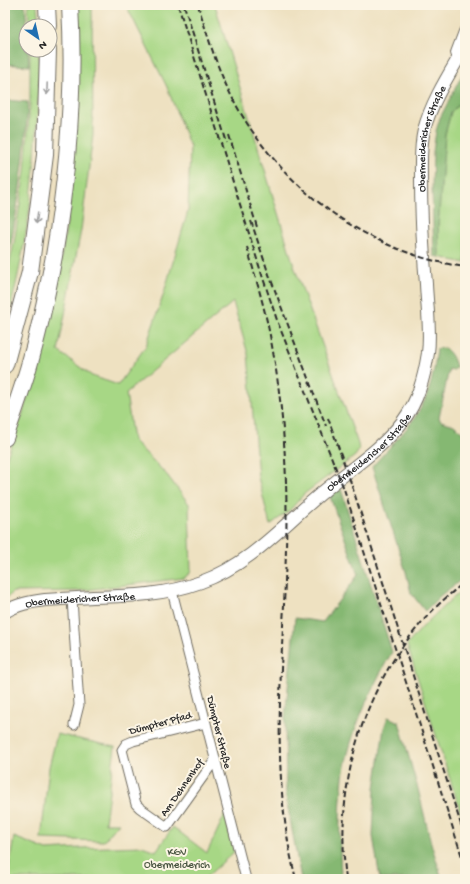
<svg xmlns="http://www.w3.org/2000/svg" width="470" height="884" viewBox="0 0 470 884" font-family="'Gochi Hand',sans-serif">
<rect width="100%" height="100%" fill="#fcf5e5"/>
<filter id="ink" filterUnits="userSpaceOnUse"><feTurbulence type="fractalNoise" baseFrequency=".025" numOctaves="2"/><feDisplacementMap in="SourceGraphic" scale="8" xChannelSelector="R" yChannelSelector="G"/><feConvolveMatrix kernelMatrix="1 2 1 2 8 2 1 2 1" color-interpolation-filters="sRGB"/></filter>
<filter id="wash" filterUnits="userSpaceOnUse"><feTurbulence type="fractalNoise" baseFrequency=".012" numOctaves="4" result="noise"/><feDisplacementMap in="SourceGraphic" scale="16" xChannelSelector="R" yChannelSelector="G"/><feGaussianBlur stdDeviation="0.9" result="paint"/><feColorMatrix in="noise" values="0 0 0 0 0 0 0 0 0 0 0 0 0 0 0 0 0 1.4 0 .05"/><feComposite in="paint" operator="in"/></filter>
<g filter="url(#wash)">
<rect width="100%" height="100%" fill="#eee1c1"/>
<!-- green -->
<path fill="#a7d785" stroke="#698158" d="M 28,5 L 37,5 L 39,26 L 29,26 Z
M 76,5 L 92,5 L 93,135 L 81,230 L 58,351 L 92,376 L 118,385 L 146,346 L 163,296 L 188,211 L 190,147 L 167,87 L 126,5 L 215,5 L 294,266 L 358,444 L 359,450 L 355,456 L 304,494 L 290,510 L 270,525 L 258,477 L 248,354 L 233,302 L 126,393 L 133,440 L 167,475 L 189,504 L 191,572 L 184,578 L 77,591 L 13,592 L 5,600 L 5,462 L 22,416 L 49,320 L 58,278 L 67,222 Z
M 30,50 L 39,50 C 39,105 36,160 29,214 C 23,253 15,292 5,330 L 5,284 L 14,243 L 25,171 L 30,103 Z
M 465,103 L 465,263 L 439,257 L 438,226 L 445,134 L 451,112 L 459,104 Z
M 465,588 L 465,826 L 407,645 C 424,624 444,605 465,588 Z
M 57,734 L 115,747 L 105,823 L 119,823 L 104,841 L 41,839 L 49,767 Z
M 225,814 L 234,852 L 204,879 L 7,879 L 14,837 L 47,850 L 81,848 L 142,846 L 156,851 L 173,827 L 207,853 Z"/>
<!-- forest -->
<path fill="#85b872" stroke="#58724e" d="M 5,5 L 25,5 L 27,26 L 26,50 L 28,50 L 29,66 L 5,64 Z
M 465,69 L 465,103 L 459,104 L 451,112 L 445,134 L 438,226 L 439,257 L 434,256 L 432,189 L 433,152 L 436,131 L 440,118 Z
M 5,100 L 28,102 C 25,160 17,217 5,273 Z
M 441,348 C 450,349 454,359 456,367 L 454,370 L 449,369 L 439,418 L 441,421 L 454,425 L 465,435 L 465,577 L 441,595 L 425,611 L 411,593 L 406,572 L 372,467 C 392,443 418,422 428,392 C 433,378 435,364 437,349 Z
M 341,489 L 392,652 C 370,690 350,733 343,777 C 339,810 339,843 341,875 L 336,879 L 301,879 L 286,797 L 285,718 L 295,618 L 323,622 L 358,575 L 329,494 Z
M 388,717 L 399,722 L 418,789 L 431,843 L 442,879 L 380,879 L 373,836 L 375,788 L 384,728 Z"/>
</g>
<g filter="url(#ink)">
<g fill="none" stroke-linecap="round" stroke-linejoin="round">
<!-- minor casing -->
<g stroke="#6f6b60" stroke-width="11">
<path id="minor" d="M 172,591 L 246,879
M 72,599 L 79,705 L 74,725
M 206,723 L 133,741 L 126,744 L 122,750 L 136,804 L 140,808 L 167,827 L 215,760"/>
</g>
<!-- secondary casing -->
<g stroke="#6f6b60" stroke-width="14">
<g id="secondary">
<path d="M 457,53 L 465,32"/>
<path id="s1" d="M 5,612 C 17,604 31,602 45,600 C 61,599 77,598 93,597 C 131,596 165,595 201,582 C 251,564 284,524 324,491 C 351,468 382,449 403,421 C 418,401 424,378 428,353 C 431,330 427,307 426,284 C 423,249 421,214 421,179 C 421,163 420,146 424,130 C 432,100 450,73 465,47"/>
</g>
</g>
<!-- motorway casing -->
<g stroke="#6f6b60" stroke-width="18">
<path id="motorway" d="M 47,5 L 48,26
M 5,365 L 30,272 L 45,155 L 48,50
M 5,438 C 13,415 21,392 28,369 C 39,332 47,294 54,256 C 68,173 75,89 70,5"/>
</g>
<!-- minor -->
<use href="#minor" stroke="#fff" stroke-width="9"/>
<!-- secondary -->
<use href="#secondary" stroke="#fff" stroke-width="12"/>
<!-- motorway -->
<use href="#motorway" stroke="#fff" stroke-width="16"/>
<!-- rail -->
<path stroke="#2b2b2b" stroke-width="2" stroke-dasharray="6 3" stroke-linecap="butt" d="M 178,5 L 261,272 L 278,323 L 344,489 L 465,866
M 184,5 L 227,143
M 198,5 C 208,37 217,69 233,99 C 278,186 367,253 465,267
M 229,135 L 257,227
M 251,221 L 267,269 L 326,426
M 247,247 C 256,279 266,312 272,346 C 284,412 288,480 286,547 C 284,657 268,771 296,879
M 328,418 L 351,483 L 465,837
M 346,879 C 332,767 374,651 465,582"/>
</g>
<!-- one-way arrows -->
<defs><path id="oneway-shaft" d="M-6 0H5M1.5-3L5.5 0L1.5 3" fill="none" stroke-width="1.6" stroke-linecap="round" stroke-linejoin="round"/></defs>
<g stroke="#a0a0a0">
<use href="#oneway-shaft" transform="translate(47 89) rotate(92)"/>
<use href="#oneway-shaft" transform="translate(37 218) rotate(97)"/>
</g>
</g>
<g text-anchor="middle" stroke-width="4" stroke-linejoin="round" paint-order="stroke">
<!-- street labels -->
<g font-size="11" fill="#2b2b2b" stroke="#fcf5e5">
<text dy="4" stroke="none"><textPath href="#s1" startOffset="749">Obermeidericher Straße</textPath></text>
<text dy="4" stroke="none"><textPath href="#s1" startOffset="413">Obermeidericher Straße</textPath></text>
<text dy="4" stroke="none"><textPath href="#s1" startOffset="77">Obermeidericher Straße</textPath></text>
<text transform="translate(160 722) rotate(-15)" y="4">Dümpter Pfad</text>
<text transform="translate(220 732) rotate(76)" y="4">Dümpter Straße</text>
<text transform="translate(181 787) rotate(-55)" y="4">Am Dehnenhof</text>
</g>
<!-- park labels -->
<g font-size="11" fill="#4a5642" stroke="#fcf5e5">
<text x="177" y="855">KGV<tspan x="177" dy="13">Obermeiderich</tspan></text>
</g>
</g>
<!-- margin -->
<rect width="470" height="884" fill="none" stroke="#fcf5e5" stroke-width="20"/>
<!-- north arrow -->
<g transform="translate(38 38) rotate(146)"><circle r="19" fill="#fcf5e5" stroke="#a8a49b"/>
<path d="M0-3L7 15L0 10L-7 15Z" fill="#1f6fb2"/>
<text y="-6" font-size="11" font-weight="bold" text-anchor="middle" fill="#2b2b2b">N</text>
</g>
</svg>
